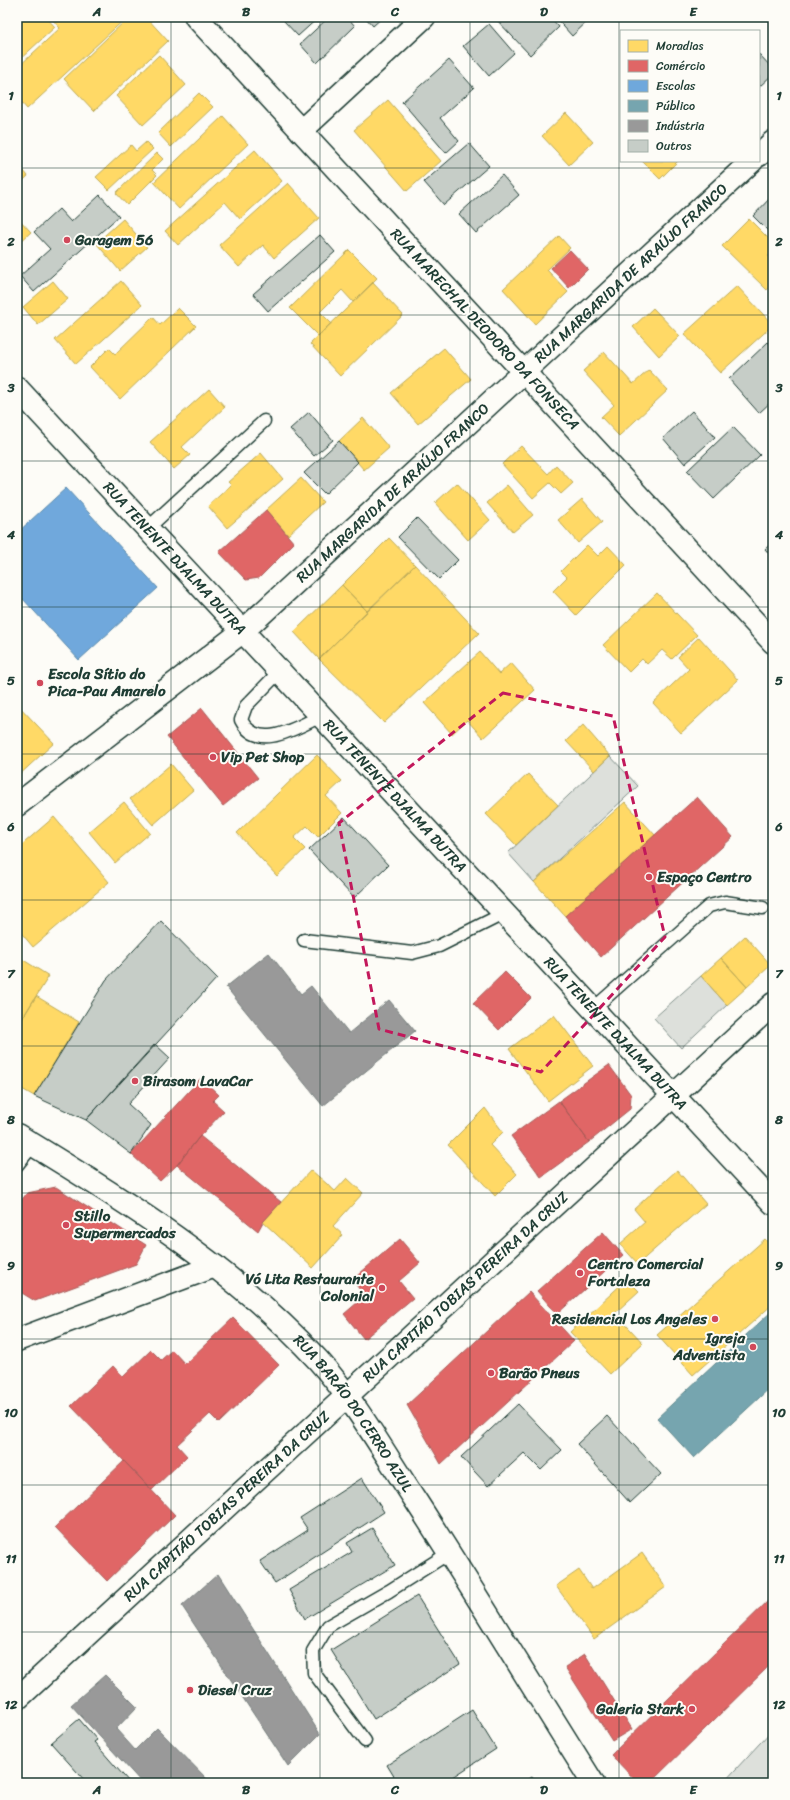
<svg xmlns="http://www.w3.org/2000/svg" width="790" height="1800" viewBox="0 0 790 1800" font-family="Sriracha,sans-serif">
<rect width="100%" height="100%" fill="#fdfcf7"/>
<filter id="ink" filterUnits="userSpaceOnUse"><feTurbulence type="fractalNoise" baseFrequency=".025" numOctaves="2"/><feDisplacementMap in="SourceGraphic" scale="8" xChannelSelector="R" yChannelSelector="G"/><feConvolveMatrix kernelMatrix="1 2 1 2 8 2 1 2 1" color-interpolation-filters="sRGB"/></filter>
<g filter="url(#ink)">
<!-- green -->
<path fill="#dde0db" stroke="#7e8e88" d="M 610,756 L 638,786 L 534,882 L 508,853 Z
M 701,976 L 727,1005 L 681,1048 L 654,1018 Z
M 773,1729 L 773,1783 L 723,1783 Z"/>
<!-- homes -->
<path fill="#ffd966" stroke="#bcaa57" d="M 17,17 L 46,17 L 55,27 L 17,62 Z
M 50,17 L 127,17 L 27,109 L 17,97 L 17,68 L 60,28 Z
M 129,17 L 146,17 L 168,41 L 94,111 L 64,79 Z
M 159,55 L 186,85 L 143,125 L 116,96 Z
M 199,93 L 213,107 L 171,147 L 158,133 Z
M 388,100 L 441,161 L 407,191 L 354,130 Z
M 566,113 L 593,142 L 569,165 L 542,136 Z
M 223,116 L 248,144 L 179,209 L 154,182 Z
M 146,142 L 153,149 L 109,190 L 96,177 L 131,145 L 136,151 Z
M 255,150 L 282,181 L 240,219 L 225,202 L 178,245 L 165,231 Z
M 157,153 L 163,159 L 152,170 L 157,175 L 127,205 L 116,193 Z
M 642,161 L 678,161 L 660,179 Z
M 17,163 L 28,176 L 17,186 Z
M 288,183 L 319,218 L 274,258 L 263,245 L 239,267 L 219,245 Z
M 17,217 L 31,232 L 17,245 Z
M 123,219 L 147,247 L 120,271 L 96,243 Z
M 749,219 L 773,243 L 773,251 L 768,256 L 773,260 L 773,284 L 767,290 L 722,246 Z
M 559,236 L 570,248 L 547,270 L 568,292 L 535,324 L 503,289 Z
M 349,250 L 377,278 L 353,302 L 342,290 L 320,312 L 331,323 L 318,336 L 290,308 Z
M 53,281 L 68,299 L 38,325 L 23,307 Z
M 121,281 L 142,305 L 76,364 L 55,340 Z
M 373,283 L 403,315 L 340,376 L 310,344 Z
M 737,286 L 773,325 L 720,373 L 684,334 Z
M 178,308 L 196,326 L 120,399 L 90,367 L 109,348 L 115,354 L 153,317 L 160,325 Z
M 653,308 L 680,336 L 659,356 L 633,327 Z
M 444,348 L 471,379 L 418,424 L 391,393 Z
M 604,352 L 633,384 L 649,370 L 668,390 L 619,436 L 601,417 L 614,405 L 583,371 Z
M 209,389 L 225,407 L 182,447 L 190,455 L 174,469 L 150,442 Z
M 363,418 L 389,448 L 364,470 L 339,441 Z
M 521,446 L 548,474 L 556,465 L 573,483 L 561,494 L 550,483 L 533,498 L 502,464 Z
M 261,453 L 283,479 L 227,528 L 208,506 L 231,485 L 228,482 Z
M 301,478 L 323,502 L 288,535 L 266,510 Z
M 457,483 L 490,520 L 468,540 L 435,503 Z
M 507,485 L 533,515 L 513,532 L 487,503 Z
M 582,499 L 602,522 L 578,543 L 558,520 Z
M 389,538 L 415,565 L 367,611 L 342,585 Z
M 587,545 L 598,556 L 608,546 L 626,565 L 576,615 L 553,591 L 567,577 L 561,571 Z
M 415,565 L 479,633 L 384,723 L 319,659 Z
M 342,585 L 367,611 L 319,659 L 294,632 Z
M 657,593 L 697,635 L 672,659 L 662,650 L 647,664 L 642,659 L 629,672 L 603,645 Z
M 699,637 L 738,680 L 681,733 L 653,703 L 689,669 L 678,657 Z
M 480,652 L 499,674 L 511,663 L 535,690 L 483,738 L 467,720 L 452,734 L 424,703 Z
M 17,704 L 54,743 L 17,777 Z
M 583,725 L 610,756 L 594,771 L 566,741 Z
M 317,755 L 342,781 L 326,796 L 342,813 L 318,837 L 307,826 L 294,838 L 305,849 L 277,876 L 237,833 Z
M 171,764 L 193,790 L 153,825 L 130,799 Z
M 528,774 L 558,805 L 516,845 L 486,814 Z
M 124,802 L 150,833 L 115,863 L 89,832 Z
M 625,802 L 655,835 L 565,916 L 534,882 Z
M 54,817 L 109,882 L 33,947 L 17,928 L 17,849 Z
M 745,936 L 771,965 L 747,987 L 721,958 Z
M 17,956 L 49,976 L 17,1027 Z
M 721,958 L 747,987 L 727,1005 L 701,976 Z
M 36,996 L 79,1022 L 34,1096 L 17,1086 L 17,1027 Z
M 554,1015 L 593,1066 L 548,1101 L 509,1049 Z
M 485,1108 L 503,1132 L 490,1145 L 517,1174 L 495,1196 L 448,1145 Z
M 311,1170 L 335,1191 L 347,1178 L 363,1193 L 333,1226 L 343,1235 L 313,1268 L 263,1222 Z
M 677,1170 L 706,1204 L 638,1264 L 620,1244 L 645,1222 L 634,1209 Z
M 765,1239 L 773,1248 L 773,1304 L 693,1375 L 657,1335 Z
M 627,1279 L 639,1291 L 615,1313 L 643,1343 L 610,1374 L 570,1332 Z
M 642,1553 L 666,1587 L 594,1639 L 556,1586 L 579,1570 L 592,1589 Z"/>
<!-- shops -->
<path fill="#e06666" stroke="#a65a57" d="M 570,250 L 588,269 L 569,288 L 551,268 Z
M 266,510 L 294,543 L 259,578 L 246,580 L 219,552 Z
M 202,708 L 258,778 L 223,806 L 167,737 Z
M 697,797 L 733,837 L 601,957 L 565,916 Z
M 505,972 L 531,998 L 499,1030 L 473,1003 Z
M 609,1065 L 631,1095 L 630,1109 L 589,1142 L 559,1101 Z
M 201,1078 L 219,1095 L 213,1101 L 224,1111 L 200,1136 L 177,1165 L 160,1181 L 131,1154 Z
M 559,1101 L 589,1142 L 541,1177 L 511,1136 Z
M 200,1136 L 281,1202 L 263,1222 L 258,1231 L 177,1165 Z
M 56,1187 L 146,1245 L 136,1264 L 35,1301 L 17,1290 L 17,1206 L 27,1193 Z
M 603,1232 L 623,1255 L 557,1314 L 537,1291 Z
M 400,1239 L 420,1263 L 399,1281 L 413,1298 L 364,1339 L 344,1314 L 365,1296 L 352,1280 Z
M 529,1292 L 574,1341 L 441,1464 L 407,1405 Z
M 233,1318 L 279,1365 L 219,1423 L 210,1414 L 177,1445 L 187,1456 L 152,1490 L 71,1406 L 113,1366 L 123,1377 L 151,1350 L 161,1360 L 172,1350 L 185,1364 Z
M 124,1461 L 175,1515 L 107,1581 L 55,1527 Z
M 773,1596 L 773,1662 L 650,1783 L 638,1783 L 611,1755 Z
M 585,1654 L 632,1729 L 612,1741 L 565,1667 Z"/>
<!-- schools -->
<path fill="#6fa8dc" stroke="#5788aa" d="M 66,488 L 158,588 L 79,660 L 23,599 L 17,604 L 17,533 Z"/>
<!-- public -->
<path fill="#76a5af" stroke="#5c868a" d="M 773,1310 L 773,1385 L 694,1458 L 657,1418 Z"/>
<!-- industry -->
<path fill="#999" stroke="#747d7b" d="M 269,953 L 301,994 L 311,986 L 349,1033 L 389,1000 L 415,1031 L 323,1106 L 226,987 Z
M 218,1574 L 320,1734 L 288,1766 L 182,1606 Z
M 105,1675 L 137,1707 L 116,1729 L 135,1750 L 157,1728 L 211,1783 L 142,1783 L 71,1705 Z"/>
<!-- building -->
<path fill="#c6cdc7" stroke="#1f3d34" d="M 288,17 L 319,17 L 298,36 L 284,21 Z
M 329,17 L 347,17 L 355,26 L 317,63 L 300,44 Z
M 365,17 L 383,17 L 373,26 Z
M 494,17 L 550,17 L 559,27 L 530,55 Z
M 555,17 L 592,17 L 572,36 Z
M 489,24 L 514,53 L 489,76 L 463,46 Z
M 759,54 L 773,69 L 773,74 L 759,87 Z
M 449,60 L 474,88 L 440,118 L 459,141 L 446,153 L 402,102 Z
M 469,143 L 489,166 L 444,205 L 424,182 Z
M 502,175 L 519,195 L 476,233 L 459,214 Z
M 100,195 L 119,216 L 34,292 L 20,276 L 50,249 L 34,232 L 59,209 L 71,222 Z
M 773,195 L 773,236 L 753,216 Z
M 320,235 L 335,252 L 268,311 L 253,294 Z
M 768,342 L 773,347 L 773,367 L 769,371 L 773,376 L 773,400 L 759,413 L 729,379 Z
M 692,411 L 715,437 L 685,464 L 663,438 Z
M 309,412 L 333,440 L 314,456 L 290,429 Z
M 733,427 L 760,455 L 714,499 L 687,471 Z
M 339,441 L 358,462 L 325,494 L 304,473 Z
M 417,518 L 458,560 L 439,579 L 398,537 Z
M 773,542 L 773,558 L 765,549 Z
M 344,817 L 388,865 L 354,898 L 309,850 Z
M 161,921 L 217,978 L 86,1120 L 34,1096 L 106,980 Z
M 155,1044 L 170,1058 L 128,1104 L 151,1125 L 131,1154 L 86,1120 Z
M 518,1404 L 562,1450 L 541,1470 L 524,1453 L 488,1486 L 461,1457 Z
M 607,1416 L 661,1474 L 630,1503 L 577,1444 Z
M 362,1478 L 384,1512 L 275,1583 L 260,1561 L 308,1530 L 300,1518 Z
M 372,1528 L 395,1565 L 305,1619 L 289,1590 L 352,1552 L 347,1543 Z
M 417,1596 L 460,1664 L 374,1719 L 331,1650 Z
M 472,1710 L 496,1749 L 444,1783 L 398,1783 L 387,1765 Z
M 79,1719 L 97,1740 L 94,1742 L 130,1783 L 87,1783 L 51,1743 Z
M 532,1777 L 536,1783 L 523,1783 Z"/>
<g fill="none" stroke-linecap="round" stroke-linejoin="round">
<!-- lane casing -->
<g stroke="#1f3d34" stroke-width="15">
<path id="lane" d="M 148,528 L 264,421
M 280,671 L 246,706 L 241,720 C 258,753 297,727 321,716
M 304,940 L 412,953 L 439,946 L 505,913
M 593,1009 L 709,906 L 725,902 L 763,908
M 17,1165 L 33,1145
M 365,1741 L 314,1673 L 313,1651 L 328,1626 L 389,1591 L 449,1553"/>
</g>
<!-- street casing -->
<g stroke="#1f3d34" stroke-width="25">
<path id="street" d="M 196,17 L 524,372
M 301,131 L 424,17
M 17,1340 L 215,1266"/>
</g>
<!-- secondary casing -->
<g stroke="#1f3d34" stroke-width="25">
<g id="secondary">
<path d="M 759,155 L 773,142"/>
<path d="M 524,372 L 773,642"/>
<path id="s1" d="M 17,388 L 773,1203"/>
<path id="s2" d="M 17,805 L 243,631 L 752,161"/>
<path id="s3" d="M 17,1135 C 124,1200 232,1267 318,1360 C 355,1401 383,1451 414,1498 C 475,1592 533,1688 593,1783"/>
<path id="s4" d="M 17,1699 L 773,1004"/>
</g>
</g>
<!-- lane -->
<use href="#lane" stroke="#fdfcf7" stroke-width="12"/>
<!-- street -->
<use href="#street" stroke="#fdfcf7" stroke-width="22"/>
<!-- secondary -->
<use href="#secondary" stroke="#fdfcf7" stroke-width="22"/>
</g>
</g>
<!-- marked area -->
<path fill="none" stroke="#c2185b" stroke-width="3" stroke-dasharray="8 5" stroke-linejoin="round" d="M 503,693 L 613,716 L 665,937 L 541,1072 L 379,1029 L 339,823 Z"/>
<!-- grid -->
<path fill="none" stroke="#1f3d34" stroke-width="1" stroke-opacity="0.55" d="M 171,17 L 171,1783M 320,17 L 320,1783M 470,17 L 470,1783M 619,17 L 619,1783M 17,168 L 773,168M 17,315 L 773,315M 17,461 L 773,461M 17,607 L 773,607M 17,754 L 773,754M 17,900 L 773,900M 17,1046 L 773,1046M 17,1193 L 773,1193M 17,1339 L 773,1339M 17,1485 L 773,1485M 17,1632 L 773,1632"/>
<!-- markers -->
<g fill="#d1495b" stroke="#fdfcf7" stroke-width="1.5">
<circle cx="67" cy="240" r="4"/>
<circle cx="40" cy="683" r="4"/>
<circle cx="213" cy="757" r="4"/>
<circle cx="649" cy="877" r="4"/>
<circle cx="135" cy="1081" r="4"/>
<circle cx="66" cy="1225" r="4"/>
<circle cx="580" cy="1273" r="4"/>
<circle cx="382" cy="1288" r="4"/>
<circle cx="715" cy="1319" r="4"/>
<circle cx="753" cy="1347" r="4"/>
<circle cx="491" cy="1373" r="4"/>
<circle cx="190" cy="1690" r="4"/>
<circle cx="692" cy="1709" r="4"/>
</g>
<g text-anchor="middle" stroke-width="4" stroke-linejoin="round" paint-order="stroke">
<!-- poi labels -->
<g font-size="15" font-weight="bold" fill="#1f3d34" stroke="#fdfcf7" text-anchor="start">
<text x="75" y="245">Garagem 56</text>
<text x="48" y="679">Escola Sítio do<tspan x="48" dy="17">Pica-Pau Amarelo</tspan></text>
<text x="221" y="762">Vip Pet Shop</text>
<text x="657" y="882">Espaço Centro</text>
<text x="143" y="1086">Birasom LavaCar</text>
<text x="74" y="1221">Stillo<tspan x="74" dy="17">Supermercados</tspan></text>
<text x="588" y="1269">Centro Comercial<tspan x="588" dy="17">Fortaleza</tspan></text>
<text x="374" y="1284" text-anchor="end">Vó Lita Restaurante<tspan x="374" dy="17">Colonial</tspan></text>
<text x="707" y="1324" text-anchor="end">Residencial Los Angeles</text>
<text x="745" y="1343" text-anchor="end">Igreja<tspan x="745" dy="17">Adventista</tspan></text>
<text x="499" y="1378">Barão Pneus</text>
<text x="198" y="1695">Diesel Cruz</text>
<text x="684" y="1714" text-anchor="end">Galeria Stark</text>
</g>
<!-- street labels -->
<g font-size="15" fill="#1f3d34" stroke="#fdfcf7">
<text dy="5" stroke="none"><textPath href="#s2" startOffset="813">RUA MARGARIDA DE ARAÚJO FRANCO</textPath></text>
<text transform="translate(485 329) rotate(47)" y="5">RUA MARECHAL DEODORO DA FONSECA</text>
<text dy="5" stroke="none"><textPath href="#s2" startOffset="489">RUA MARGARIDA DE ARAÚJO FRANCO</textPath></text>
<text dy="5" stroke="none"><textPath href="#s1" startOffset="232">RUA TENENTE DJALMA DUTRA</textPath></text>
<text dy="5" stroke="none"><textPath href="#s1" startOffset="556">RUA TENENTE DJALMA DUTRA</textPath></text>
<text dy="5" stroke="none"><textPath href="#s1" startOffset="880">RUA TENENTE DJALMA DUTRA</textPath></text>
<text dy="5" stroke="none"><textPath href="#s4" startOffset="609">RUA CAPITÃO TOBIAS PEREIRA DA CRUZ</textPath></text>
<text dy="5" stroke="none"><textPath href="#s3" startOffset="441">RUA BARÃO DO CERRO AZUL</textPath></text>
<text dy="5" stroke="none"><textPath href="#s4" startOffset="285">RUA CAPITÃO TOBIAS PEREIRA DA CRUZ</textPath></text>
</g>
</g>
<!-- margin -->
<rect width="790" height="1800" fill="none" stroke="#fdfcf7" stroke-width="44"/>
<!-- legend -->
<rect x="620" y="30" width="140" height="132" fill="#fdfcf7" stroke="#a4b0a9"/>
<rect x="628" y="40" width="20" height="12" fill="#ffd966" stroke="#a4b0a9"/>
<text x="656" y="50" font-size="12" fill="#1f3d34">Moradias</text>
<rect x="628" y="60" width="20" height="12" fill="#e06666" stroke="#a4b0a9"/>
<text x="656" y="70" font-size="12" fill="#1f3d34">Comércio</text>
<rect x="628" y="80" width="20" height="12" fill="#6fa8dc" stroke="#a4b0a9"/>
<text x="656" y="90" font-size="12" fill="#1f3d34">Escolas</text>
<rect x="628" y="100" width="20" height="12" fill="#76a5af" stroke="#a4b0a9"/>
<text x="656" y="110" font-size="12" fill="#1f3d34">Público</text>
<rect x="628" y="120" width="20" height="12" fill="#999999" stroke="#a4b0a9"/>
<text x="656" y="130" font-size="12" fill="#1f3d34">Indústria</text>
<rect x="628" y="140" width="20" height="12" fill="#c6cdc7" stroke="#a4b0a9"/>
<text x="656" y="150" font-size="12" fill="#1f3d34">Outros</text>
<rect x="22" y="22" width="746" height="1756" fill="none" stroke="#1f3d34" stroke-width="1.5"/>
<g font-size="13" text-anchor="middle" font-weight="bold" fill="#1f3d34">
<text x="97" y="16">A</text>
<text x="246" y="16">B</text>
<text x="395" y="16">C</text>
<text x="544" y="16">D</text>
<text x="693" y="16">E</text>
<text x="11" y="100">1</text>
<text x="779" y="100">1</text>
<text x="11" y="246">2</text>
<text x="779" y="246">2</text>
<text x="11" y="392">3</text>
<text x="779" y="392">3</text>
<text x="11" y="539">4</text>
<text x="779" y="539">4</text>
<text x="11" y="685">5</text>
<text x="779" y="685">5</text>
<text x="11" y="831">6</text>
<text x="779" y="831">6</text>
<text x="11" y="978">7</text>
<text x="779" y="978">7</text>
<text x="11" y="1124">8</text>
<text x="779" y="1124">8</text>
<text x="11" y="1270">9</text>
<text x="779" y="1270">9</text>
<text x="11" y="1417">10</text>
<text x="779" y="1417">10</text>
<text x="11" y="1563">11</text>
<text x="779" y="1563">11</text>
<text x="11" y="1709">12</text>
<text x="779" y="1709">12</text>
<text x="97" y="1794">A</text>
<text x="246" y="1794">B</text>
<text x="395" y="1794">C</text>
<text x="544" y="1794">D</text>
<text x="693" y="1794">E</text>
</g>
</svg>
